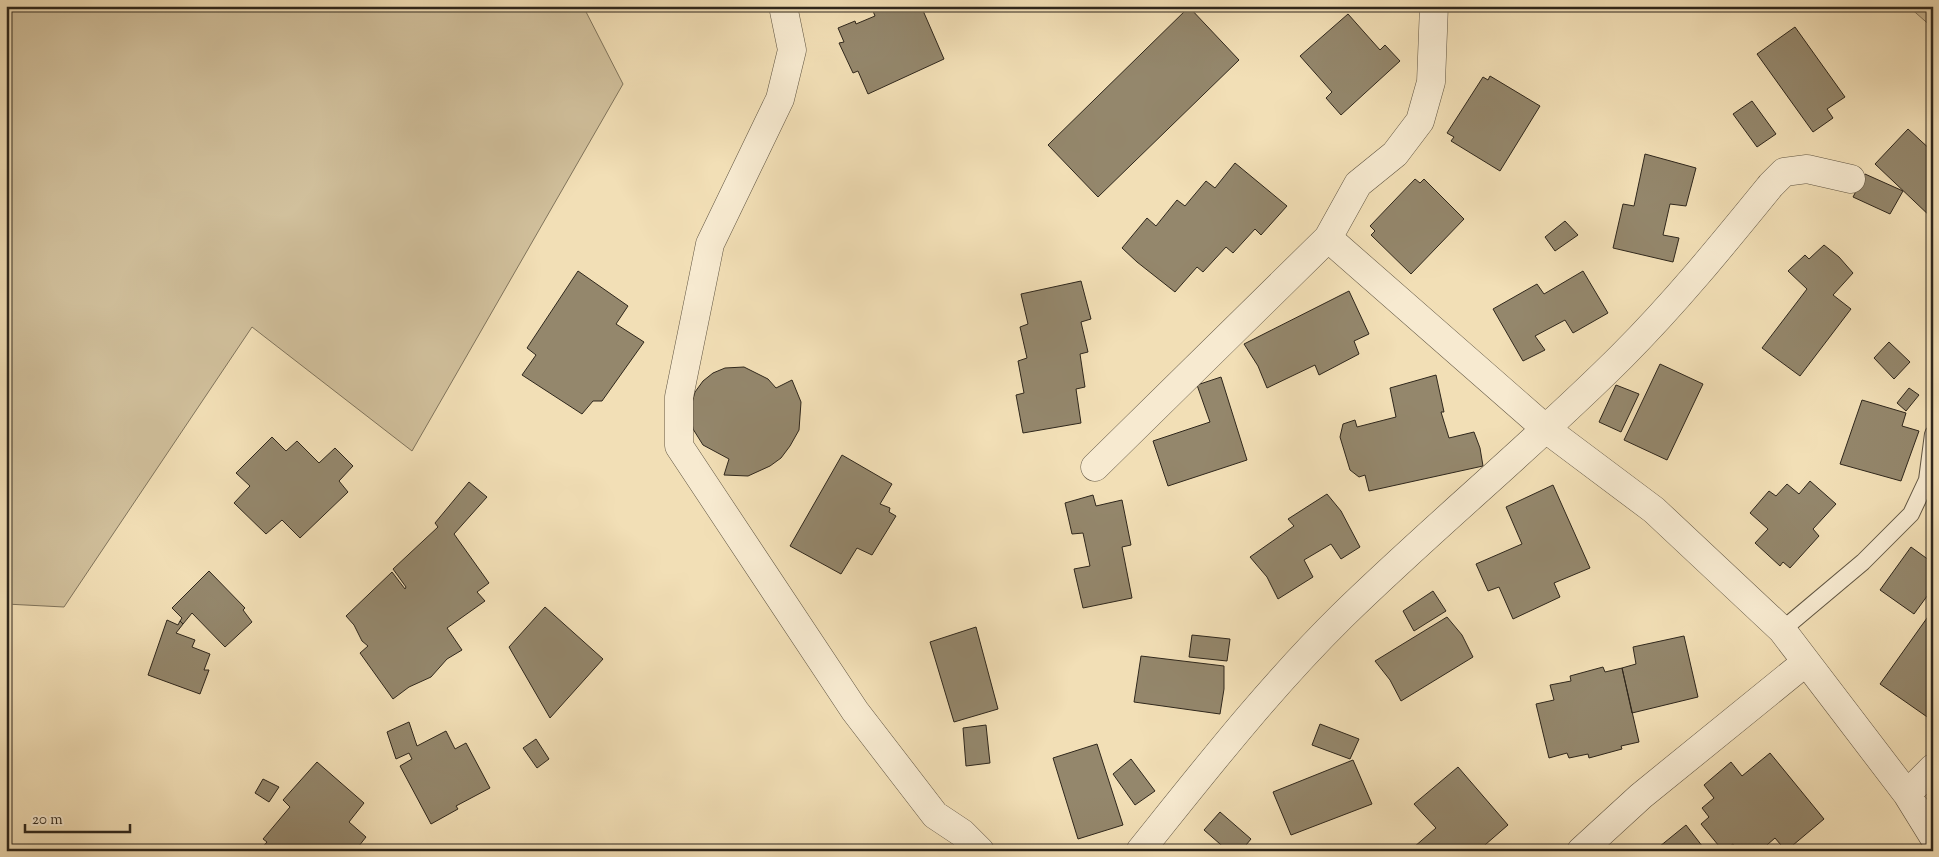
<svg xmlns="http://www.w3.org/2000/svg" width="1939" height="857" viewBox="0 0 1939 857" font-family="'Sorts Mill Goudy',serif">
<rect width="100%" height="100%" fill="#f2dfb6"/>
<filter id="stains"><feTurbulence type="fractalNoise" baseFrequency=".004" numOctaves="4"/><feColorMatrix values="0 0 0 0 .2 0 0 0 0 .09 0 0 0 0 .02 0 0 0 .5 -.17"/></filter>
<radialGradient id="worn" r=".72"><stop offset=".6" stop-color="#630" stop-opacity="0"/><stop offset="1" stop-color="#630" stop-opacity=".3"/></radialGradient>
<!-- green -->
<path fill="#d1c09c" stroke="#80745c" d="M 6,6 L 583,6 L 623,84 L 412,451 L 252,327 L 64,607 L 6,604 Z
M 1908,6 L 1933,6 L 1933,28 Z"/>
<!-- building -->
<path fill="#94876c" stroke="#2f271c" d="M 871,6 L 921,6 L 944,59 L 868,94 L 858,71 L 853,73 L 839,43 L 844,42 L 838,28 L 855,21 L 856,24 L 875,16 Z
M 1189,7 L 1239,60 L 1098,197 L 1048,145 Z
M 1348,14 L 1380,50 L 1385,45 L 1400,61 L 1341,115 L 1326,98 L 1332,92 L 1300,56 Z
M 1795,27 L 1845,97 L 1827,109 L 1833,118 L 1813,132 L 1757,54 Z
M 1490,76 L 1540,106 L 1500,171 L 1451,141 L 1454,137 L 1447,133 L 1483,77 L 1488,80 Z
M 1752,101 L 1776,134 L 1757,147 L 1733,114 Z
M 1908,129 L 1933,152 L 1933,219 L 1875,164 Z
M 1645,154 L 1696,168 L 1686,206 L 1670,204 L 1663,235 L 1679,238 L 1673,262 L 1613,248 L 1623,204 L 1634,206 Z
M 1235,163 L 1287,206 L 1261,235 L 1255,229 L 1233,253 L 1226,247 L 1203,272 L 1197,267 L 1175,292 L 1137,262 L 1122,248 L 1147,218 L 1156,226 L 1177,200 L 1185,206 L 1206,181 L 1215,188 Z
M 1865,174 L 1903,191 L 1890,214 L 1853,197 Z
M 1415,179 L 1420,183 L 1424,179 L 1464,219 L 1411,274 L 1371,235 L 1375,231 L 1370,226 Z
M 1565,221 L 1578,235 L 1555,251 L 1545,237 Z
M 1824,245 L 1839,257 L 1853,273 L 1833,295 L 1851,309 L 1800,376 L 1762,348 L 1807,289 L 1788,271 L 1805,255 L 1809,259 Z
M 578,271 L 628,306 L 616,324 L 644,342 L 602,401 L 593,401 L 582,414 L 522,375 L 536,355 L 527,348 Z
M 1583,271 L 1608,313 L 1573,333 L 1565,320 L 1535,336 L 1545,350 L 1523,361 L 1493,309 L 1537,284 L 1544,294 Z
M 1081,281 L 1091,319 L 1081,322 L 1088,352 L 1080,354 L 1085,387 L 1076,389 L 1081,423 L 1023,433 L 1016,395 L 1024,393 L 1018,361 L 1027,358 L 1020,327 L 1028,324 L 1021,294 Z
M 1349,291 L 1369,334 L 1354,341 L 1359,354 L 1319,375 L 1315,365 L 1267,388 L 1258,366 L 1244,344 Z
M 1889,342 L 1910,362 L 1894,379 L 1874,358 Z
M 1660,364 L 1703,384 L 1667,460 L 1624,440 Z
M 744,367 L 768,379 L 776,388 L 792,380 L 801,402 L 799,430 L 790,446 L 781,458 L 770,466 L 748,476 L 724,475 L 729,459 L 703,445 L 693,429 L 690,410 L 695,392 L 703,381 L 713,373 L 725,368 Z
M 1436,375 L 1444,412 L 1441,412 L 1449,438 L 1474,432 L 1480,448 L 1483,466 L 1369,491 L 1365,475 L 1359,477 L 1350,470 L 1340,437 L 1343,424 L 1355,420 L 1357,427 L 1396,417 L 1390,388 Z
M 1221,377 L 1247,460 L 1168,486 L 1153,441 L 1210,422 L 1197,385 Z
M 1616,385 L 1639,394 L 1621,432 L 1599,422 Z
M 1909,388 L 1919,395 L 1906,411 L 1897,403 Z
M 1862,400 L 1906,413 L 1902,426 L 1919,431 L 1901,481 L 1840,464 Z
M 272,437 L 286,451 L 297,441 L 319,463 L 335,448 L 353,466 L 339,481 L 348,492 L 300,538 L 282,520 L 266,534 L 234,503 L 250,486 L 236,473 Z
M 842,455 L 892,484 L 880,504 L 890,508 L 889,512 L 896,516 L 872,555 L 857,548 L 841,574 L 790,546 Z
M 1810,481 L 1836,504 L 1813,529 L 1819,536 L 1790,568 L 1783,562 L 1780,566 L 1755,543 L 1768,529 L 1750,513 L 1769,491 L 1776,496 L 1787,484 L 1799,494 Z
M 469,482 L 487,497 L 454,534 L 489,583 L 477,592 L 485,601 L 447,628 L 462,650 L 447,659 L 431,677 L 409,687 L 393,699 L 360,653 L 368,646 L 362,641 L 354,625 L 346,616 L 392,572 L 405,589 L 406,587 L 393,569 L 438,527 L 435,523 Z
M 1553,485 L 1590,568 L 1554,583 L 1560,597 L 1513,619 L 1499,587 L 1488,591 L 1476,564 L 1522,544 L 1506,507 Z
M 1327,494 L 1341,511 L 1360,547 L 1341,559 L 1331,544 L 1304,560 L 1313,577 L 1278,599 L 1267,577 L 1250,557 L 1294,526 L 1288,519 Z
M 1093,495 L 1096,506 L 1122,500 L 1131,545 L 1122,547 L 1132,598 L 1083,608 L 1074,569 L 1090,566 L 1083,533 L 1072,534 L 1065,503 Z
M 1911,547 L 1933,563 L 1933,588 L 1914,614 L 1880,590 Z
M 209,571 L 245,608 L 243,610 L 252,622 L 225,647 L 192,613 L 183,624 L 180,621 L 182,618 L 172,608 Z
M 1433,591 L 1446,611 L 1414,631 L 1403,611 Z
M 545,607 L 603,659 L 550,718 L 509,647 Z
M 1932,611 L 1933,612 L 1933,721 L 1880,684 Z
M 1447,617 L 1462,635 L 1473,657 L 1401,701 L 1390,680 L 1375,661 Z
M 167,620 L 178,625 L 180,621 L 183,624 L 176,633 L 195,640 L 192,647 L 210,654 L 204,670 L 209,670 L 200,694 L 148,675 Z
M 976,627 L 998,709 L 954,722 L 930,642 Z
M 1192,635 L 1230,639 L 1227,661 L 1189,657 Z
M 1684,636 L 1698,697 L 1632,713 L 1622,668 L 1636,664 L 1633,647 Z
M 1141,656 L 1224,666 L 1224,689 L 1220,714 L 1134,702 Z
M 1603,667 L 1605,672 L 1622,668 L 1639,742 L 1621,746 L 1622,749 L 1589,758 L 1588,754 L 1569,758 L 1567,753 L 1549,758 L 1536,704 L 1554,700 L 1550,685 L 1571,681 L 1570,676 Z
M 409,722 L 417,746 L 446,731 L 455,749 L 466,743 L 490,788 L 456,806 L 458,809 L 431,824 L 400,766 L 412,759 L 409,753 L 396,759 L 387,732 Z
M 1320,724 L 1359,739 L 1350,759 L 1312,745 Z
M 986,725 L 990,763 L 966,766 L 963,728 Z
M 536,739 L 549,759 L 537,768 L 523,748 Z
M 1097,744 L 1123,825 L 1078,839 L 1053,758 Z
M 1770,753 L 1824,819 L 1786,851 L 1775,838 L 1760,851 L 1738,851 L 1733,844 L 1723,851 L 1701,824 L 1709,817 L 1702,808 L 1714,798 L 1704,785 L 1731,762 L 1742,776 Z
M 1131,759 L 1155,791 L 1135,805 L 1113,774 Z
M 1353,760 L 1372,804 L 1291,835 L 1273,792 Z
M 317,762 L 364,803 L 349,822 L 366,837 L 355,851 L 259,851 L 267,842 L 263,839 L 290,807 L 283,800 Z
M 1458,767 L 1508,825 L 1478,851 L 1417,851 L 1414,847 L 1436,828 L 1414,804 Z
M 263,779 L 279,787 L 269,802 L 255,793 Z
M 1220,812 L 1251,839 L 1241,851 L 1228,851 L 1204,830 Z
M 1686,825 L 1706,851 L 1654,851 Z"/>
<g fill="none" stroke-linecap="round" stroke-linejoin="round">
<!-- lane casing -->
<g stroke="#605542" stroke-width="18">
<path id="lane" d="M 1782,630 L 1863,562 L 1911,514 L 1927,480 L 1933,434"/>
</g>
<!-- street casing -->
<g stroke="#605542" stroke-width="29">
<path id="street" d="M 783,6 L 792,50 L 780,99 L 710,244 L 679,397 L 679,446 L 855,711 L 935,815 L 962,833 L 980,851
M 1328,238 L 1546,429 L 1654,510 L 1782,630 L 1907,794 L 1933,836
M 1095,467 L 1328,238 L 1358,184 L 1395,154 L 1420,121 L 1431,82 L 1434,6
M 1907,794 L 1933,768
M 1140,851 C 1205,770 1268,689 1342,616 C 1433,527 1532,446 1622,356 C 1676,302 1723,244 1771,185 L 1784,172 L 1807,169 L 1851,179
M 1581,851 L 1641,796 L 1806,662"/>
</g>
<!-- lane -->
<use href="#lane" stroke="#f7ead0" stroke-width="16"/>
<!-- street -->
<use href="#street" stroke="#f7ead0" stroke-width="28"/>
</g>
<!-- margin -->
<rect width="1939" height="857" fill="none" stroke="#f2dfb6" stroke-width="25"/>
<rect x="8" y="8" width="1924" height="842" fill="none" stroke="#2f271c" stroke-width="2.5"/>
<rect x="12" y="12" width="1914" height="832" fill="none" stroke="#2f271c"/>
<!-- scale -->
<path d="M25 824v8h105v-8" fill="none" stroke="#2f271c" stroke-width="2.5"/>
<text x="32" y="824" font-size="15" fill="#2f271c" stroke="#f7ead0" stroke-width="4" paint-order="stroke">20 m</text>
<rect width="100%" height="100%" filter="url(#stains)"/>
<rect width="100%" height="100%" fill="url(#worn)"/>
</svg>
